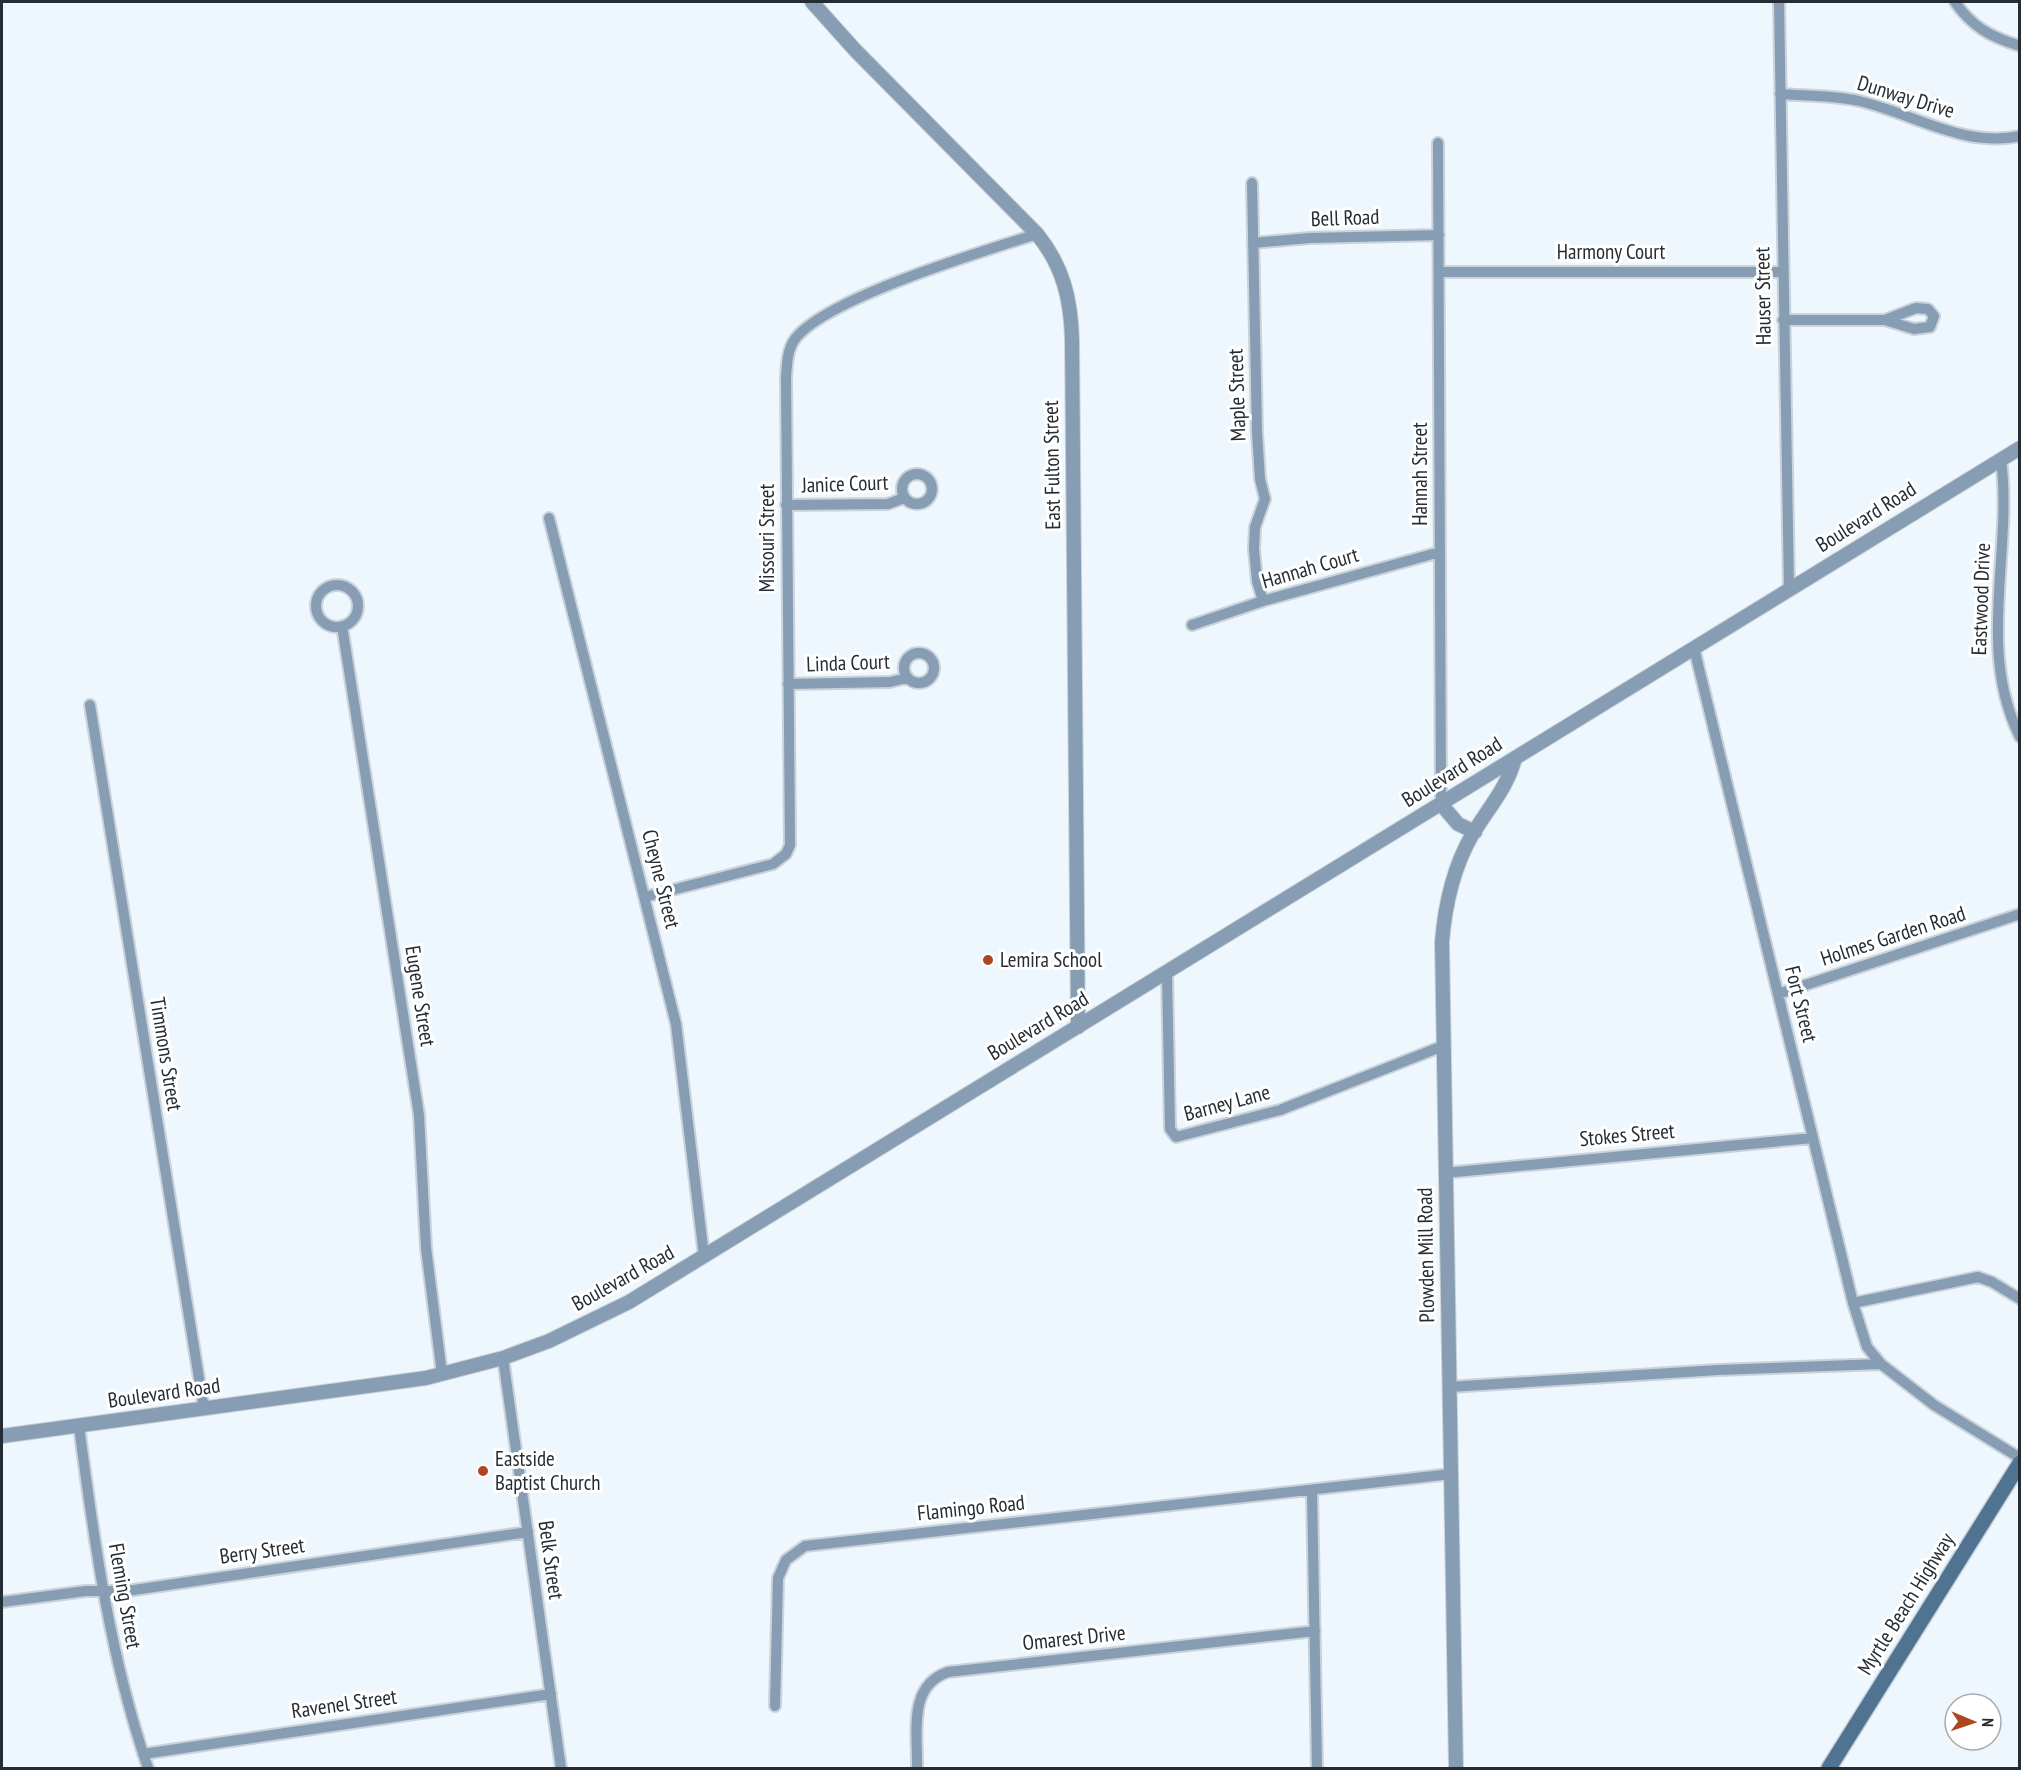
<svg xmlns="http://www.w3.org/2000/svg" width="2021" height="1770" viewBox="0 0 2021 1770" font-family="'PT Sans Narrow',sans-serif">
<rect width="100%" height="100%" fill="#eef7fe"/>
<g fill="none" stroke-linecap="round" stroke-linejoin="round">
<!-- minor casing -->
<g stroke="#cad3da" stroke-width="14">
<path id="minor" d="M 1779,2 L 1789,589
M 1955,2 C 1972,27 1991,37 2020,46
M 1780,94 C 1806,96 1833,95 1859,101 C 1912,113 1963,148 2020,136
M 1438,143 L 1441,804
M 1252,183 L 1257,432 L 1260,479 L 1265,499 L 1255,527 L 1254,549 L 1257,581 L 1263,601
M 1253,243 L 1310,238 L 1439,235
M 1439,272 L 1782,272
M 1916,308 L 1928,309 L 1934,316 L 1930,327 L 1914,329 L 1885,320 Z
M 1783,320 L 1885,320
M 2001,459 C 2013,552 1976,649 2020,737
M902 489a15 15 0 1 1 30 0a15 15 0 1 1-30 0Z
M 786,505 L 888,504 L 904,498
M 549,518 L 676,1024 L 704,1256
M316 606a21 21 0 1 1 42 0a21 21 0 1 1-42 0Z
M 1192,625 L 1263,601 L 1440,552
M 342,626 L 419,1115 L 426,1248 L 442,1374
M 1694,648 L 1853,1303 L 1867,1347 L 1881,1364
M904 668a15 15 0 1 1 30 0a15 15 0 1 1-30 0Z
M 788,684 L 890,682 L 907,678
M 90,705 L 204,1409
M 645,897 L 773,864 L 786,854 L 790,845 L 786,378 C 787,365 787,350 795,339 C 826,298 984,251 1037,234
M 1167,973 L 1170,1129 L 1176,1137 L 1280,1110 L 1443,1046
M 1778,994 L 2020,914
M 1445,1173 L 1813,1138
M 1853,1303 L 1978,1277 L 1992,1282 L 2020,1299
M 503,1358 L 561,1768
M 1449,1387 L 1718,1370 L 1881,1364 L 1934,1405 L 2020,1458
M 79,1426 C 94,1541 110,1658 148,1768
M 1312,1490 L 1317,1768
M 2,1602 L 86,1591 L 127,1591 L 528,1532
M 775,1706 L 778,1578 L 786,1560 L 805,1546 L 1451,1474
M 143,1754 L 551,1694
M 917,1768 C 918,1734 907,1686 948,1672 L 1315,1631"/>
</g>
<!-- tertiary casing -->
<g stroke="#cad3da" stroke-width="16">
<path id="tertiary" d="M 812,2 L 855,50 L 1037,234 C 1063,266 1071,299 1072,340 L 1078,1027
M 1441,804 L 1458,824 L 1475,832
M 2,1436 L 426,1378 L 503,1358 L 549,1341 L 629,1302 L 2020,448
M 1456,1768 L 1442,942 C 1445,905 1453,868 1472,835 C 1487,810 1508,787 1515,758"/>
</g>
<!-- secondary casing -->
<g stroke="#cad3da" stroke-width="18">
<path id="secondary" d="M 1829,1768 L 2020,1463"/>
</g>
<!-- minor -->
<use href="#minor" stroke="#869db3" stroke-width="10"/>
<!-- tertiary -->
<use href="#tertiary" stroke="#869db3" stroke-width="14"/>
<!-- secondary -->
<use href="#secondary" stroke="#507392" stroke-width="15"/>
</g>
<!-- markers -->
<g fill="#ae4721" stroke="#fff" stroke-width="2">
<circle cx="988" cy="960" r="6"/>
<circle cx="483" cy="1471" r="6"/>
</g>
<g text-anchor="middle" stroke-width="6" stroke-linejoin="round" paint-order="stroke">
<!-- street labels -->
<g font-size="21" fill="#252d34" stroke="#fff">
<text transform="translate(1906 97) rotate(17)" y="7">Dunway Drive</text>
<text transform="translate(1345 218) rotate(-2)" y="7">Bell Road</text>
<text x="1611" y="259">Harmony Court</text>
<text transform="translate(1763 296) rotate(-91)" y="7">Hauser Street</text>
<text transform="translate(1237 395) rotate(-92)" y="7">Maple Street</text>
<text transform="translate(1052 465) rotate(-91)" y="7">East Fulton Street</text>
<text transform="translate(1420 474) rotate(-90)" y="7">Hannah Street</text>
<text transform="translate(845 484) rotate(-2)" y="7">Janice Court</text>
<text transform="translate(1866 517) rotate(-32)" y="7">Boulevard Road</text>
<text transform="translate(767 538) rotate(-90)" y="7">Missouri Street</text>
<text transform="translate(1310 568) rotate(-16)" y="7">Hannah Court</text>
<text transform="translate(1981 599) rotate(-88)" y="7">Eastwood Drive</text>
<text transform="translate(848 663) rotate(-2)" y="7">Linda Court</text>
<text transform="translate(1452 772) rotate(-32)" y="7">Boulevard Road</text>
<text transform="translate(661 879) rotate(76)" y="7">Cheyne Street</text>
<text transform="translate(1893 936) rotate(-18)" y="7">Holmes Garden Road</text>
<text transform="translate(420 996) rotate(81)" y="7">Eugene Street</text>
<text transform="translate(1801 1004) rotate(76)" y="7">Fort Street</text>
<text transform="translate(1038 1026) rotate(-31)" y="7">Boulevard Road</text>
<text transform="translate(166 1054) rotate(81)" y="7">Timmons Street</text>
<text transform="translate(1227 1103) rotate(-15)" y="7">Barney Lane</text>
<text transform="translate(1627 1135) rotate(-5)" y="7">Stokes Street</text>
<text transform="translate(1426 1255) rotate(-91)" y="7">Plowden Mill Road</text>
<text transform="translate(623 1278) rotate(-29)" y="7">Boulevard Road</text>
<text transform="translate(164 1393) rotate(-8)" y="7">Boulevard Road</text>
<text transform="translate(971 1508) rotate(-6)" y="7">Flamingo Road</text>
<text transform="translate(262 1551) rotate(-8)" y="7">Berry Street</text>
<text transform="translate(551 1560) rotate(82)" y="7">Belk Street</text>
<text transform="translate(125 1596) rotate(80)" y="7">Fleming Street</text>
<text transform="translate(1906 1604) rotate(-58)" y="7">Myrtle Beach Highway</text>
<text transform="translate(1074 1638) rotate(-6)" y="7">Omarest Drive</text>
<text transform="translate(344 1704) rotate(-8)" y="7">Ravenel Street</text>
</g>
<!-- poi labels -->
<g font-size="21" fill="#252d34" stroke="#fff" text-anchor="start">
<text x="1000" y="967">Lemira School</text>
<text x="495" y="1466">Eastside<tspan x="495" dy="24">Baptist Church</tspan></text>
</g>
</g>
<!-- border -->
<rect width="2021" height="1770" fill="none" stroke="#252d34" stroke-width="6"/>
<!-- north arrow -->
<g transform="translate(1973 1722) rotate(92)"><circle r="28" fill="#ffffff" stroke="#a8abae" stroke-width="1.5"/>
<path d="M0-4.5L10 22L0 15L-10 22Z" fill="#ae4721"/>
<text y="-9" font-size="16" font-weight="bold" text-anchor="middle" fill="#252d34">N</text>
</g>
</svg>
